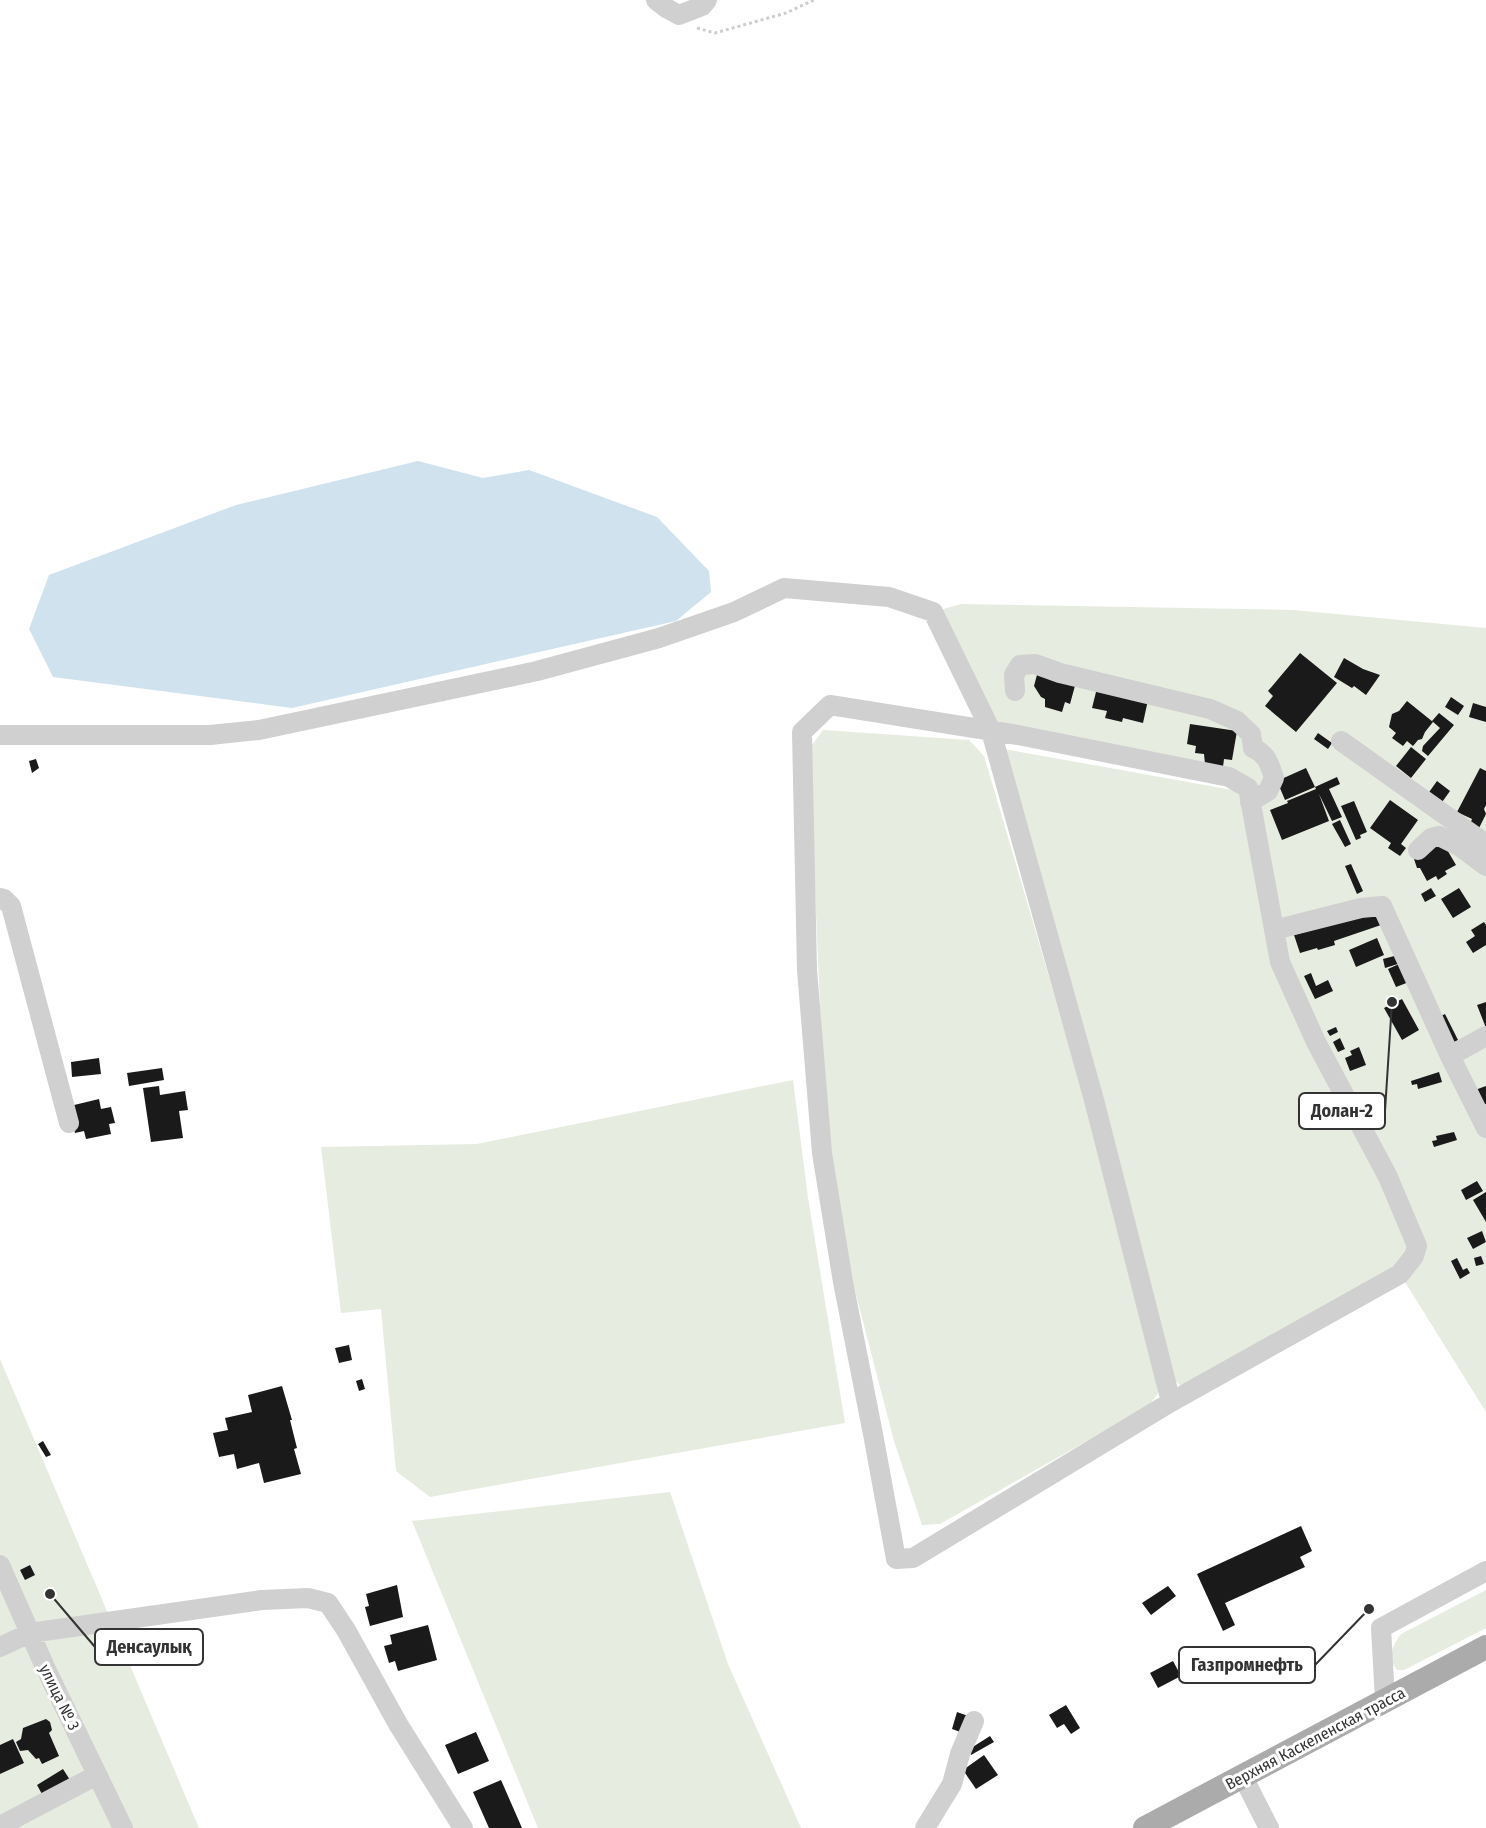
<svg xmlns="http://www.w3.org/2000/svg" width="1486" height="1828" viewBox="0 0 1486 1828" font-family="'Fira Sans Condensed',sans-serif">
<rect width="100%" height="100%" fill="#fff"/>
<!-- green -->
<path fill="#e6ecdf" d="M 961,604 L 1293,610 L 1486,628 L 1486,1412 L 1400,1274 L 1414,1256 L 1280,962 L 1248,788 L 991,731 L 933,612 Z
M 823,730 L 969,740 L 984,756 C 1024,891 1064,1027 1102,1163 C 1123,1238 1149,1316 1158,1393 L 1149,1406 L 940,1524 L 922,1525 L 894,1441 L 846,1256 L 825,1123 L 809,749 Z
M 1004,749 L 1238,791 L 1246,800 L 1278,964 L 1412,1243 L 1397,1269 L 1186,1390 L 1173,1379 Z
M 793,1080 L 808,1198 L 845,1423 L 430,1497 L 396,1471 L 381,1309 L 341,1313 L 321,1147 L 477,1144 Z
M 0,1359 L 199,1828 L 0,1828 Z
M 670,1492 L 728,1664 L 801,1828 L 538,1828 L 412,1521 Z
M 1486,1590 L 1486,1628 L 1404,1670 L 1397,1670 C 1387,1658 1392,1646 1401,1634 Z"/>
<!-- water -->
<path fill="#cfe2ee" d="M 418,461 L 483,478 L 529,470 L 657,517 L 709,571 L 711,592 L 676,621 L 292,708 L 53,677 L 29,629 L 49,575 L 236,505 Z"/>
<!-- building -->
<path fill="#1a1a1a" d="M 1300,653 L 1337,683 L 1296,732 L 1265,706 L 1273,696 L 1268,691 Z
M 1344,658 L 1363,669 L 1380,675 L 1366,695 L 1354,686 L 1352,688 L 1334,677 Z
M 1038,671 L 1076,682 L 1070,704 L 1065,702 L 1062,712 L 1045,707 L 1045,699 L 1041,697 L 1034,686 Z
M 1097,688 L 1148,700 L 1143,723 L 1123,718 L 1122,722 L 1105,718 L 1107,711 L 1092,708 Z
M 1451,697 L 1464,706 L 1458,715 L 1445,707 Z
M 1407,701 L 1433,722 L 1425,732 L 1422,739 L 1418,740 L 1413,746 L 1407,741 L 1403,746 L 1392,738 L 1396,733 L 1389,727 L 1392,714 L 1399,711 Z
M 1473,703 L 1486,707 L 1486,722 L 1469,717 Z
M 1439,713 L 1454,725 L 1428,756 L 1422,751 L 1423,746 L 1440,728 L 1432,721 Z
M 1190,724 L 1237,731 L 1232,760 L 1224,759 L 1223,767 L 1205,764 L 1204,754 L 1195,753 L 1196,746 L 1187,744 Z
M 1318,733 L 1332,743 L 1328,749 L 1314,739 Z
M 1411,747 L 1426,759 L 1411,778 L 1396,766 Z
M 36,759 L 39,768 L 32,773 L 29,761 Z
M 1306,768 L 1315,787 L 1285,800 L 1277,781 Z
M 1480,768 L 1486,771 L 1486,805 L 1484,809 L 1486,814 L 1479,828 L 1470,824 L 1472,819 L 1457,812 Z
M 1337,777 L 1340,784 L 1329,789 L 1342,817 L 1332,821 L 1319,794 L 1329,821 L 1282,840 L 1270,810 L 1288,803 L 1287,801 L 1316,789 L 1315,787 Z
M 1437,781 L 1450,791 L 1440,805 L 1427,795 Z
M 1390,800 L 1418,820 L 1401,844 L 1406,848 L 1400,856 L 1388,848 L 1391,843 L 1370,828 Z
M 1354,801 L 1367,832 L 1360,835 L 1361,838 L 1356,840 L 1341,806 Z
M 1340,820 L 1351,844 L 1345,847 L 1332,824 Z
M 1442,841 L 1456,865 L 1445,871 L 1447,874 L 1438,880 L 1436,876 L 1427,881 L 1420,868 L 1417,868 L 1414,859 Z
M 1351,864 L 1363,891 L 1357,894 L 1345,866 Z
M 1431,888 L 1436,896 L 1425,902 L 1421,894 Z
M 1459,888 L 1471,907 L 1453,918 L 1441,899 Z
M 1377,912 L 1381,925 L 1334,941 L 1335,945 L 1318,950 L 1317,948 L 1300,953 L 1294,935 Z
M 1484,922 L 1486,925 L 1486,945 L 1473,953 L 1466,942 L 1475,936 L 1471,930 Z
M 1377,938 L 1384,955 L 1356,967 L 1349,950 Z
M 1398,955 L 1401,963 L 1385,968 L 1383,959 Z
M 1399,964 L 1409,982 L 1396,987 L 1388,969 Z
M 1311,973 L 1316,986 L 1328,980 L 1333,991 L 1315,999 L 1304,976 Z
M 1402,999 L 1419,1030 L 1402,1040 L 1384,1008 Z
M 1486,1002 L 1486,1028 L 1477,1005 Z
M 1445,1014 L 1458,1040 L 1452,1043 L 1439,1017 Z
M 1336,1027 L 1338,1032 L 1330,1036 L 1327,1031 Z
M 1340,1038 L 1345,1049 L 1338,1052 L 1333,1042 Z
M 1359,1047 L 1366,1065 L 1350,1071 L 1345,1058 L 1352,1055 L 1350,1051 Z
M 99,1058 L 101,1074 L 72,1077 L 71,1062 Z
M 162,1068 L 164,1080 L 129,1086 L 127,1073 Z
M 1439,1072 L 1442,1082 L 1418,1089 L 1417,1084 L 1412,1085 L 1411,1081 Z
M 159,1086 L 160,1095 L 185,1091 L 188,1110 L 179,1111 L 183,1138 L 151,1142 L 143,1088 Z
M 1486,1086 L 1486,1104 L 1482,1105 L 1475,1090 Z
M 99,1099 L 101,1109 L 111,1107 L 115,1123 L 109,1124 L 111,1134 L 86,1139 L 84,1131 L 75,1133 L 70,1106 Z
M 1454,1132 L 1457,1140 L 1434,1147 L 1432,1141 L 1437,1140 L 1436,1136 Z
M 1477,1181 L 1483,1191 L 1466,1200 L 1461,1190 Z
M 1486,1192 L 1486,1222 L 1473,1200 Z
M 1482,1231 L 1486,1242 L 1473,1249 L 1467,1238 Z
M 1481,1256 L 1484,1264 L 1476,1266 L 1474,1258 Z
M 1457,1258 L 1463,1270 L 1467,1268 L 1470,1273 L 1460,1279 L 1451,1261 Z
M 349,1345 L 352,1360 L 339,1363 L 335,1348 Z
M 362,1379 L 365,1389 L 359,1391 L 356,1381 Z
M 282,1386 L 292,1420 L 290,1420 L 297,1448 L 294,1449 L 301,1474 L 264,1483 L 259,1463 L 237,1469 L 234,1454 L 219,1457 L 213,1433 L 228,1430 L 225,1418 L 252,1412 L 248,1395 Z
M 43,1441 L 51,1455 L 46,1457 L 38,1444 Z
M 1301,1526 L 1312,1551 L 1300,1557 L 1305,1567 L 1225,1603 L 1235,1625 L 1223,1631 L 1197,1574 Z
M 30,1565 L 35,1575 L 25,1580 L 20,1570 Z
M 397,1585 L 403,1617 L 370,1626 L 365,1607 L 369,1606 L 366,1594 Z
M 1168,1586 L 1176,1596 L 1151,1615 L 1142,1603 Z
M 428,1625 L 437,1660 L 398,1671 L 395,1661 L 389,1663 L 384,1646 L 392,1644 L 390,1635 Z
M 1173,1661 L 1181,1676 L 1158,1688 L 1150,1673 Z
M 1066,1705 L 1080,1728 L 1071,1734 L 1064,1724 L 1057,1728 L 1049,1715 Z
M 957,1712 L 971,1717 L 966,1734 L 952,1729 Z
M 46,1719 L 50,1722 L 52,1730 L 49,1733 L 59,1756 L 42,1764 L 39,1758 L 36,1759 L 28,1750 L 20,1751 L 16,1742 L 21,1739 L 23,1728 Z
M 476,1732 L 489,1761 L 458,1774 L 445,1745 Z
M 990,1736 L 994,1742 L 971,1755 L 968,1750 Z
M 13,1739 L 24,1763 L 0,1774 L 0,1745 Z
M 984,1755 L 998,1775 L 976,1789 L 963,1770 Z
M 63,1769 L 70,1780 L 43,1796 L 37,1785 Z
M 501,1780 L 522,1828 L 489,1828 L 473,1792 Z"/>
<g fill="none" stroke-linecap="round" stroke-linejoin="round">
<!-- path -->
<path stroke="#cdcdcd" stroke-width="3" stroke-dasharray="3 3" stroke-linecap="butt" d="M 697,28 L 715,33 L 786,13 L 814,0"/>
<!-- minor -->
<path stroke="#d0d0d0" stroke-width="20" d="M 656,0 L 666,8 L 679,15 L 702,6 L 707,0
M 1015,691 L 1014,675 L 1020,665 L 1035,664 L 1060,673 L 1210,709 L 1237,721 L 1251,734 L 1253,748 C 1267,754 1270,765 1274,778 L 1268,791 L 1250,802
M 830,705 L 1018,735 L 1229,777 L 1248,788 L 1280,962 L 1316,1042 L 1388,1177 L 1417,1246 L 1414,1256 L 1400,1274 L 1171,1402 L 913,1558 L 896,1559 L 873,1434 L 843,1282 L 822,1153 L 807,970 L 802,732 Z
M 0,735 L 210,735 L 259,730 L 537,671 L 659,638 L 734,612 L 784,588 L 889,597 L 933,612 L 991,731 L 1094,1100 L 1171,1402
M 1341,741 L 1486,844
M 1418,850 L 1431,838 L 1439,836 L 1459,846 L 1486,866
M 0,898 L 4,899 L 11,906 L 69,1123
M 1274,930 L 1361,908 L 1382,906 L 1450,1056 L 1486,1128
M 1450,1056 L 1486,1036
M 0,1565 L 45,1667 L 123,1828
M 0,1647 L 30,1633 L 262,1600 L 308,1598 L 328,1603 L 346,1630 L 398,1724 L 463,1828
M 1385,1700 L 1381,1628 L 1486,1571
M 1243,1777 L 1269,1828
M 0,1826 L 97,1775
M 925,1828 L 952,1784 L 960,1754 L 974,1721"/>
<!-- major -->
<path stroke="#ababab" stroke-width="24" d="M 1145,1828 L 1486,1647"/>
</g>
<g text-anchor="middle" stroke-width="6" stroke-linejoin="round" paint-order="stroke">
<!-- street labels -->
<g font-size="16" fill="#333" stroke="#fff">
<text transform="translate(60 1697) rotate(64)" y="6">улица № 3</text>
<text transform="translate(1315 1738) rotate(-28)" y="6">Верхняя Каскеленская трасса</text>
</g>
</g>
<!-- callouts -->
<path fill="none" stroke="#333" stroke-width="2" d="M1392 1002L1385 1111M50 1594L95 1647M1369 1609L1315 1665"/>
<g fill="#333" stroke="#fff" stroke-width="2">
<circle cx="1392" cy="1002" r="6"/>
<circle cx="50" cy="1594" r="6"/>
<circle cx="1369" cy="1609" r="6"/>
</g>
<g fill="#fff" stroke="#333" stroke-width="2">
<rect x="1299" y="1093" width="86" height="36" rx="6"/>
<rect x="95" y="1629" width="108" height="36" rx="6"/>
<rect x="1179" y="1647" width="136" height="36" rx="6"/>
</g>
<g font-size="18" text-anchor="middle" font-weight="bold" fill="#333">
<text x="1342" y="1117">Долан-2</text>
<text x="149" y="1653">Денсаулық</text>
<text x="1247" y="1671">Газпромнефть</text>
</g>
</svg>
